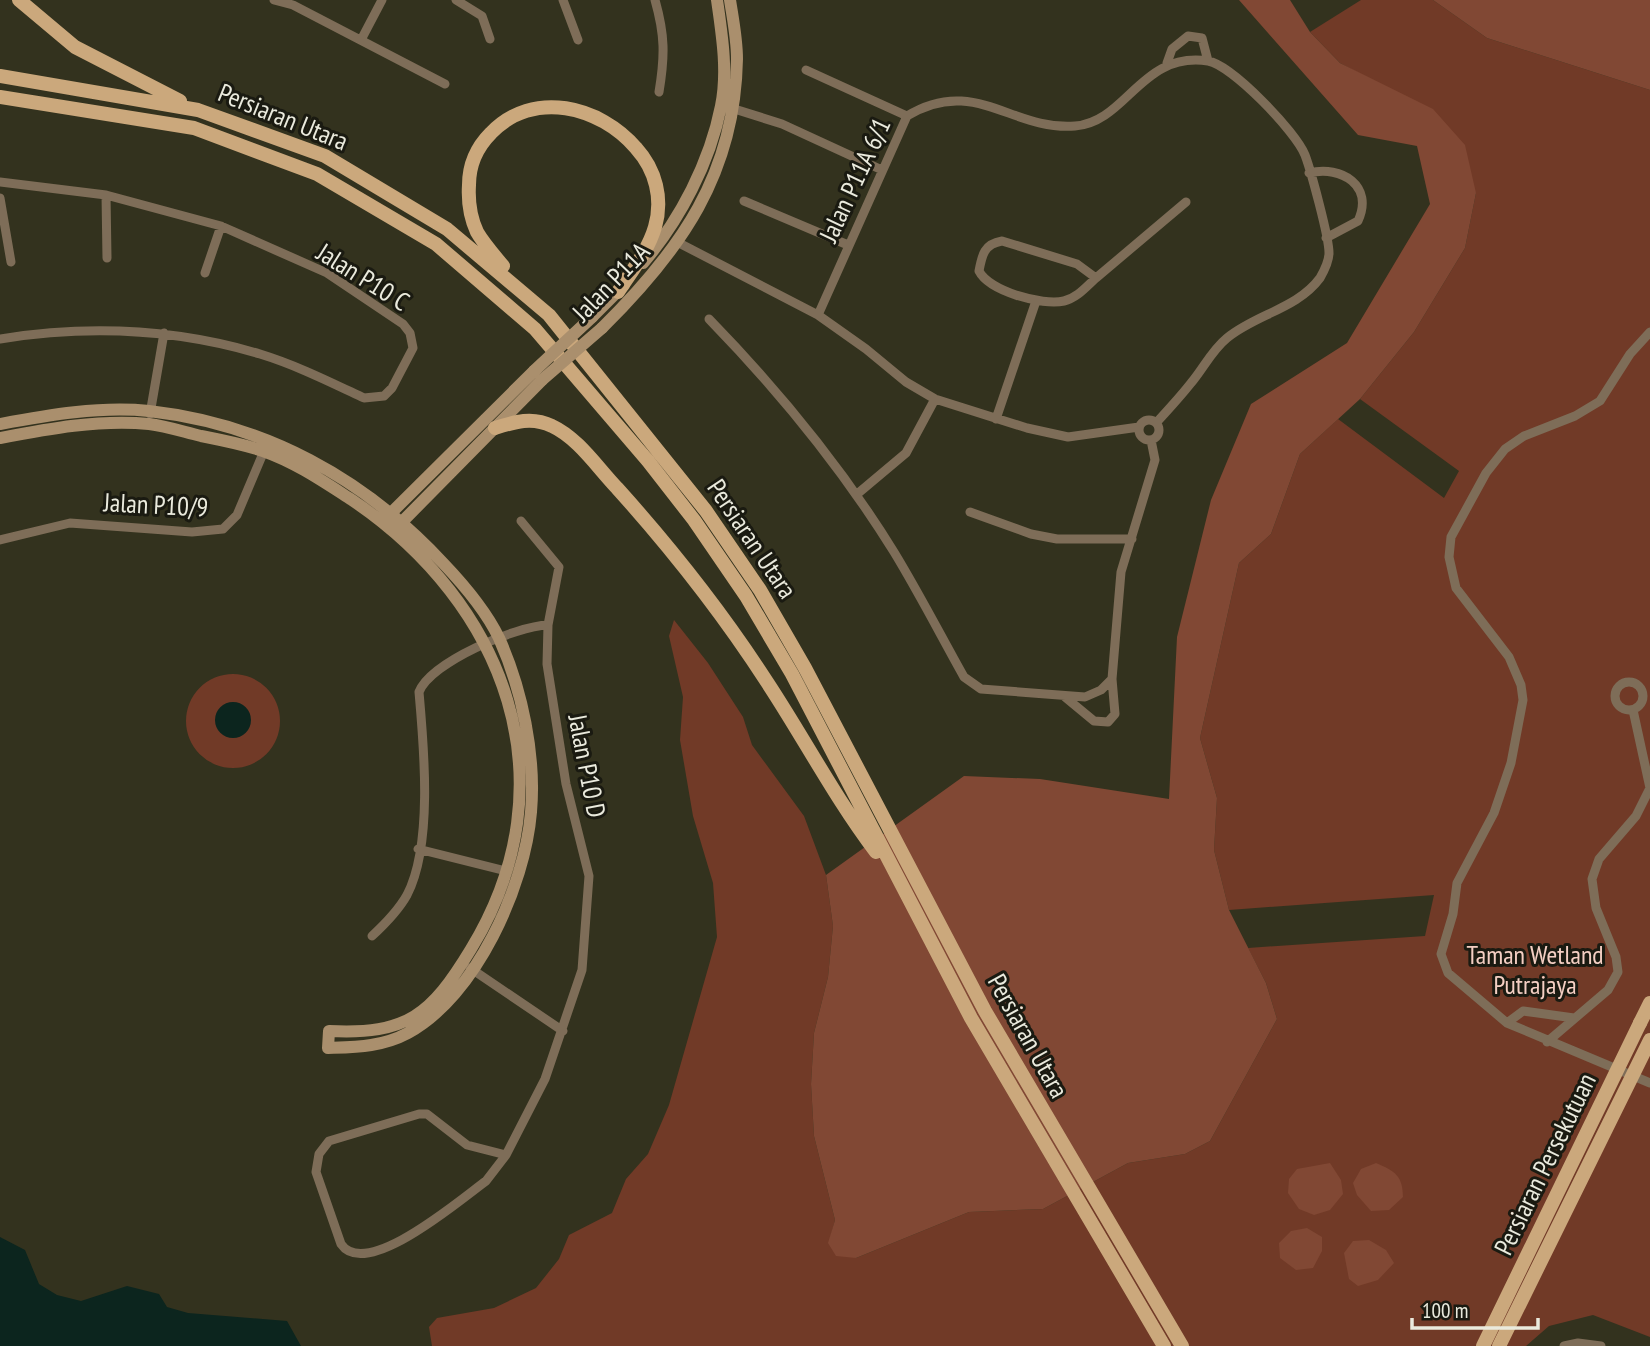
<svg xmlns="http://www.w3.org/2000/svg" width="1650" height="1346" viewBox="0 0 1650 1346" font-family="'PT Sans Narrow',sans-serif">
<rect width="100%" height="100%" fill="#33321e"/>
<!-- green -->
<path fill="#713a27" d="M 1361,0 L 1433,0 L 1487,38 L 1650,90 L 1650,1337 L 1593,1315 L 1549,1326 L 1526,1346 L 432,1346 L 429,1327 L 437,1318 L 494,1308 L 536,1288 L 559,1259 L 569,1235 L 612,1213 L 626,1179 L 648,1154 L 669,1105 L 717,937 L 713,883 L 693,816 L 680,740 L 683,697 L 669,636 L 674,620 L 708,663 L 743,717 L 752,745 L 804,816 L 826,875 L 833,926 L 828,977 L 814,1033 L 811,1084 L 814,1136 L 835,1220 L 829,1243 L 856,1258 L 969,1212 L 1043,1209 L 1128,1163 L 1185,1154 L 1210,1141 L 1277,1019 L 1266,983 L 1248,948 L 1425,936 L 1434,895 L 1229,910 L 1214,850 L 1217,798 L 1200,738 L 1239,563 L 1271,534 L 1300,454 L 1338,419 L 1444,498 L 1459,471 L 1360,399 L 1414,332 L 1465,248 L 1476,193 L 1379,84 L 1340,63 L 1310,32 Z
M186 721a47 47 0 1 1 94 0a47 47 0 1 1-94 0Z"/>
<!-- forest -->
<path fill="#814834" d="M 1239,0 L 1290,0 L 1310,32 L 1340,63 L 1433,109 L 1465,145 L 1476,193 L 1465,248 L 1414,332 L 1360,399 L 1300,454 L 1271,534 L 1239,563 L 1200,738 L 1217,798 L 1214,850 L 1229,910 L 1266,983 L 1277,1019 L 1210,1141 L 1185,1154 L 1128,1163 L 1043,1209 L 969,1212 L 856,1258 L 836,1256 L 828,1243 L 835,1220 L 814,1136 L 811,1084 L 814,1033 L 828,977 L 833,926 L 826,875 L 964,776 L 1040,779 L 1169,799 L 1177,637 L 1211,500 L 1251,404 L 1347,343 L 1430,204 L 1417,146 L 1358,135 Z
M 1433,0 L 1650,0 L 1650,90 L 1487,38 Z
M 1330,1163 L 1341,1180 L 1343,1194 L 1330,1210 L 1314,1215 L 1299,1209 L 1288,1193 L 1289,1179 L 1297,1169 Z
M 1376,1163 C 1395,1171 1403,1176 1403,1197 L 1389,1210 L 1371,1211 L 1357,1195 L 1353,1183 L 1361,1169 Z
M 1307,1228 L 1322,1237 L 1322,1251 L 1313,1268 L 1296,1270 L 1280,1258 L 1279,1243 L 1291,1231 Z
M 1369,1240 L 1386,1250 L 1394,1263 L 1378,1280 L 1358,1286 L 1349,1279 L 1344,1253 L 1353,1241 Z"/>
<!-- water -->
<path fill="#0c251e" d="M215 720a18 18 0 1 1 36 0a18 18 0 1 1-36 0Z
M 0,1237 L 25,1250 L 39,1284 L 57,1295 L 81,1301 L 127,1286 L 159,1294 L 167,1307 L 188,1313 L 287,1321 L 301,1346 L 0,1346 Z"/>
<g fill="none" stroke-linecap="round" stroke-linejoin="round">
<!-- street -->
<path stroke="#7e6d58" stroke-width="9" d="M 274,0 L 293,5 L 445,84
M 456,0 L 482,16 L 490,39
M 563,0 L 578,40
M 655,0 C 665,35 665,56 659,92
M 361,40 L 382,0
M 1167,63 L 1172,49 L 1188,36 L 1202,38 L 1208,61
M 806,70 L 907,116
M 728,107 L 782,124 L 882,170
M 1309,173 C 1342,165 1374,186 1358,221 L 1326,238
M 0,182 L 106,195 L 221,226 L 327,273 L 403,324 L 410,333 L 413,348 L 392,388 L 384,396 L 364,398 C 330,382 296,365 260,354 C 176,329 87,325 0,339
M 106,195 L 107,258
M 0,198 L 11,262
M 744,201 L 848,245
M 1002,241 L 1077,264 L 1096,278 C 1086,287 1077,298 1064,301 C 1042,306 989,291 979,271 C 982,255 984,244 1002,241 Z
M 679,243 L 818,315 L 866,349 L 906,382 L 935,399 L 1027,428 L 1068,437 L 1139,427
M 205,273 L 221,226
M 1096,278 L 1186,202
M 818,315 L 907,116 C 974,75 1012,131 1075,126 C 1127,122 1141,51 1208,61 C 1232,65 1296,132 1305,155 C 1311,171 1329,237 1329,253 C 1329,260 1324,271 1320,278 C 1297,309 1256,314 1227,338 C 1212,350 1203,369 1191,383 C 1180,397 1168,410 1156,423
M 709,319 C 778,390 842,468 894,552 C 919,593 941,636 964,677 L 981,689 L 1085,697 L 1101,690 L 1112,679 L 1121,572 L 1155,460 L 1151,440
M 1650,332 L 1630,354 L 1600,401 L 1575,416 L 1524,436 L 1505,449 L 1486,473 L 1451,537 L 1449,557 L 1456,588 L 1509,657 L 1521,685 L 1523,700 L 1511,763 L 1494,813 L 1457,883 L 1453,914 L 1441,954 L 1448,973 L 1507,1023 L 1650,1083
M 150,414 L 164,333
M 996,419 L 1036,301
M1139 430a10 10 0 1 1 20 0a10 10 0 1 1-20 0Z
M 856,495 L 906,453 L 935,399
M 970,512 L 1031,534 L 1057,539 L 1132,539
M 0,540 L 70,523 L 192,532 L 223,529 L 237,515 L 264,451
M1615 696a14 14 0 1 1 28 0a14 14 0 1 1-28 0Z
M 1065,697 L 1094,721 L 1108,722 L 1115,714 L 1112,679
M 418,849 L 506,871
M 372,936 C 385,924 398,911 407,895 C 433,845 424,748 419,692 C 431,662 516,626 548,625
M 470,968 L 563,1031
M 1507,1023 L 1523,1011 L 1574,1018
M 1547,1042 L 1608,990 L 1618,972 L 1616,957 L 1596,908 L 1592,879 L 1599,859 L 1636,816 L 1650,788 L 1633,710
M 506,1155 L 467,1145 L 427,1114 L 419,1114 L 329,1141 L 319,1154 L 316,1172 L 341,1244 C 366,1281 461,1199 486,1181 L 506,1155 L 545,1079 L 582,970 L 589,876 L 566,784 L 547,664 L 548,625 L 559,567 L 521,521
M 1564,1346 L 1578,1343 L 1601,1346"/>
<!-- secondary -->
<path stroke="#aa8f6d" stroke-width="12" d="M 643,263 C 680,220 710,162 721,106 C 728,72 722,35 717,0
M 592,317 L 624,285
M 602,328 C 681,250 735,174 737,59 C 737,39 733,19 730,0
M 0,424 C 48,415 100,406 149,411 C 265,424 364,478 443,563 C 464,585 486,611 499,638 C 522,689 536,756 531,812 C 525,886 476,996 408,1033 C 382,1047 356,1047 328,1048 L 329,1031 C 407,1035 431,1015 471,949 C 573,782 506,604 352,500 C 324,482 295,462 263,451 C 243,444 221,440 201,436 C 184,432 166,426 149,424 C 100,419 47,429 0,438
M 387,517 L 534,371
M 397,527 L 542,380"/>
<!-- primary -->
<path stroke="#cba87c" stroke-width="14" d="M 19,0 L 75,47 L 180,101
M 0,76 L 198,110 L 325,156 L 447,229 L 549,315 L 706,511 L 760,590 L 805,668 L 985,1011 L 1182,1346
M 0,97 L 194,128 L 317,174 L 436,244 L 535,329 L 648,461 L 694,520 L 746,596 L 792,674 L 971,1018 L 1164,1346
M 503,266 C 494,255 484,244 477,232 C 470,217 468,201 469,185 C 469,165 477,147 491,133 C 533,89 600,106 636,148 C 656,170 663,199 655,227 C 648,251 631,272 618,292
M 495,428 C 514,422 532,416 552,426 C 578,438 597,467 617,488 C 671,548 723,614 767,682 C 804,738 835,798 876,852
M 1640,1023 L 1650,1003"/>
<!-- secondary-bridge -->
<path stroke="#aa8f6d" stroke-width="12" d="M 534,371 L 592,317
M 542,380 L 602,328"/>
<!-- primary-bridge -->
<path stroke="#cba87c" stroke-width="14" d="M 1483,1346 L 1640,1023
M 1499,1346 L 1650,1040"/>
</g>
<g text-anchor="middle" stroke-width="6" stroke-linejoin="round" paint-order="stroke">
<!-- street labels -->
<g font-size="26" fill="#eaeadd" stroke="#1a1a11">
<text transform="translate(283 117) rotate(22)" y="9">Persiaran Utara</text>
<text transform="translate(855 180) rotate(-65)" y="9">Jalan P11A 6/1</text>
<text transform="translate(363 277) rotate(32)" y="9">Jalan P10 C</text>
<text transform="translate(611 282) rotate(-46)" y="9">Jalan P11A</text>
<text transform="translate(156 505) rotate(3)" y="9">Jalan P10/9</text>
<text transform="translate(752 539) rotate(56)" y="9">Persiaran Utara</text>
<text transform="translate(587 766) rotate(79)" y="9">Jalan P10 D</text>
<text transform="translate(1028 1036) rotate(61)" y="9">Persiaran Utara</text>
<text transform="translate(1545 1164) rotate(-64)" y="9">Persiaran Persekutuan</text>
</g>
<!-- park labels -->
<g font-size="26" fill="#f4cfc3" stroke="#1a1a11">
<text x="1535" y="964">Taman Wetland<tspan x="1535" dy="30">Putrajaya</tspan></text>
</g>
</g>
<!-- scale -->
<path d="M1412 1318v10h126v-10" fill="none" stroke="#eaeadd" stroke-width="3.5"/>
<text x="1422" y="1318" font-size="21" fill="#eaeadd" stroke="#1a1a11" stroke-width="5" paint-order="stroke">100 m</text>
</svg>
